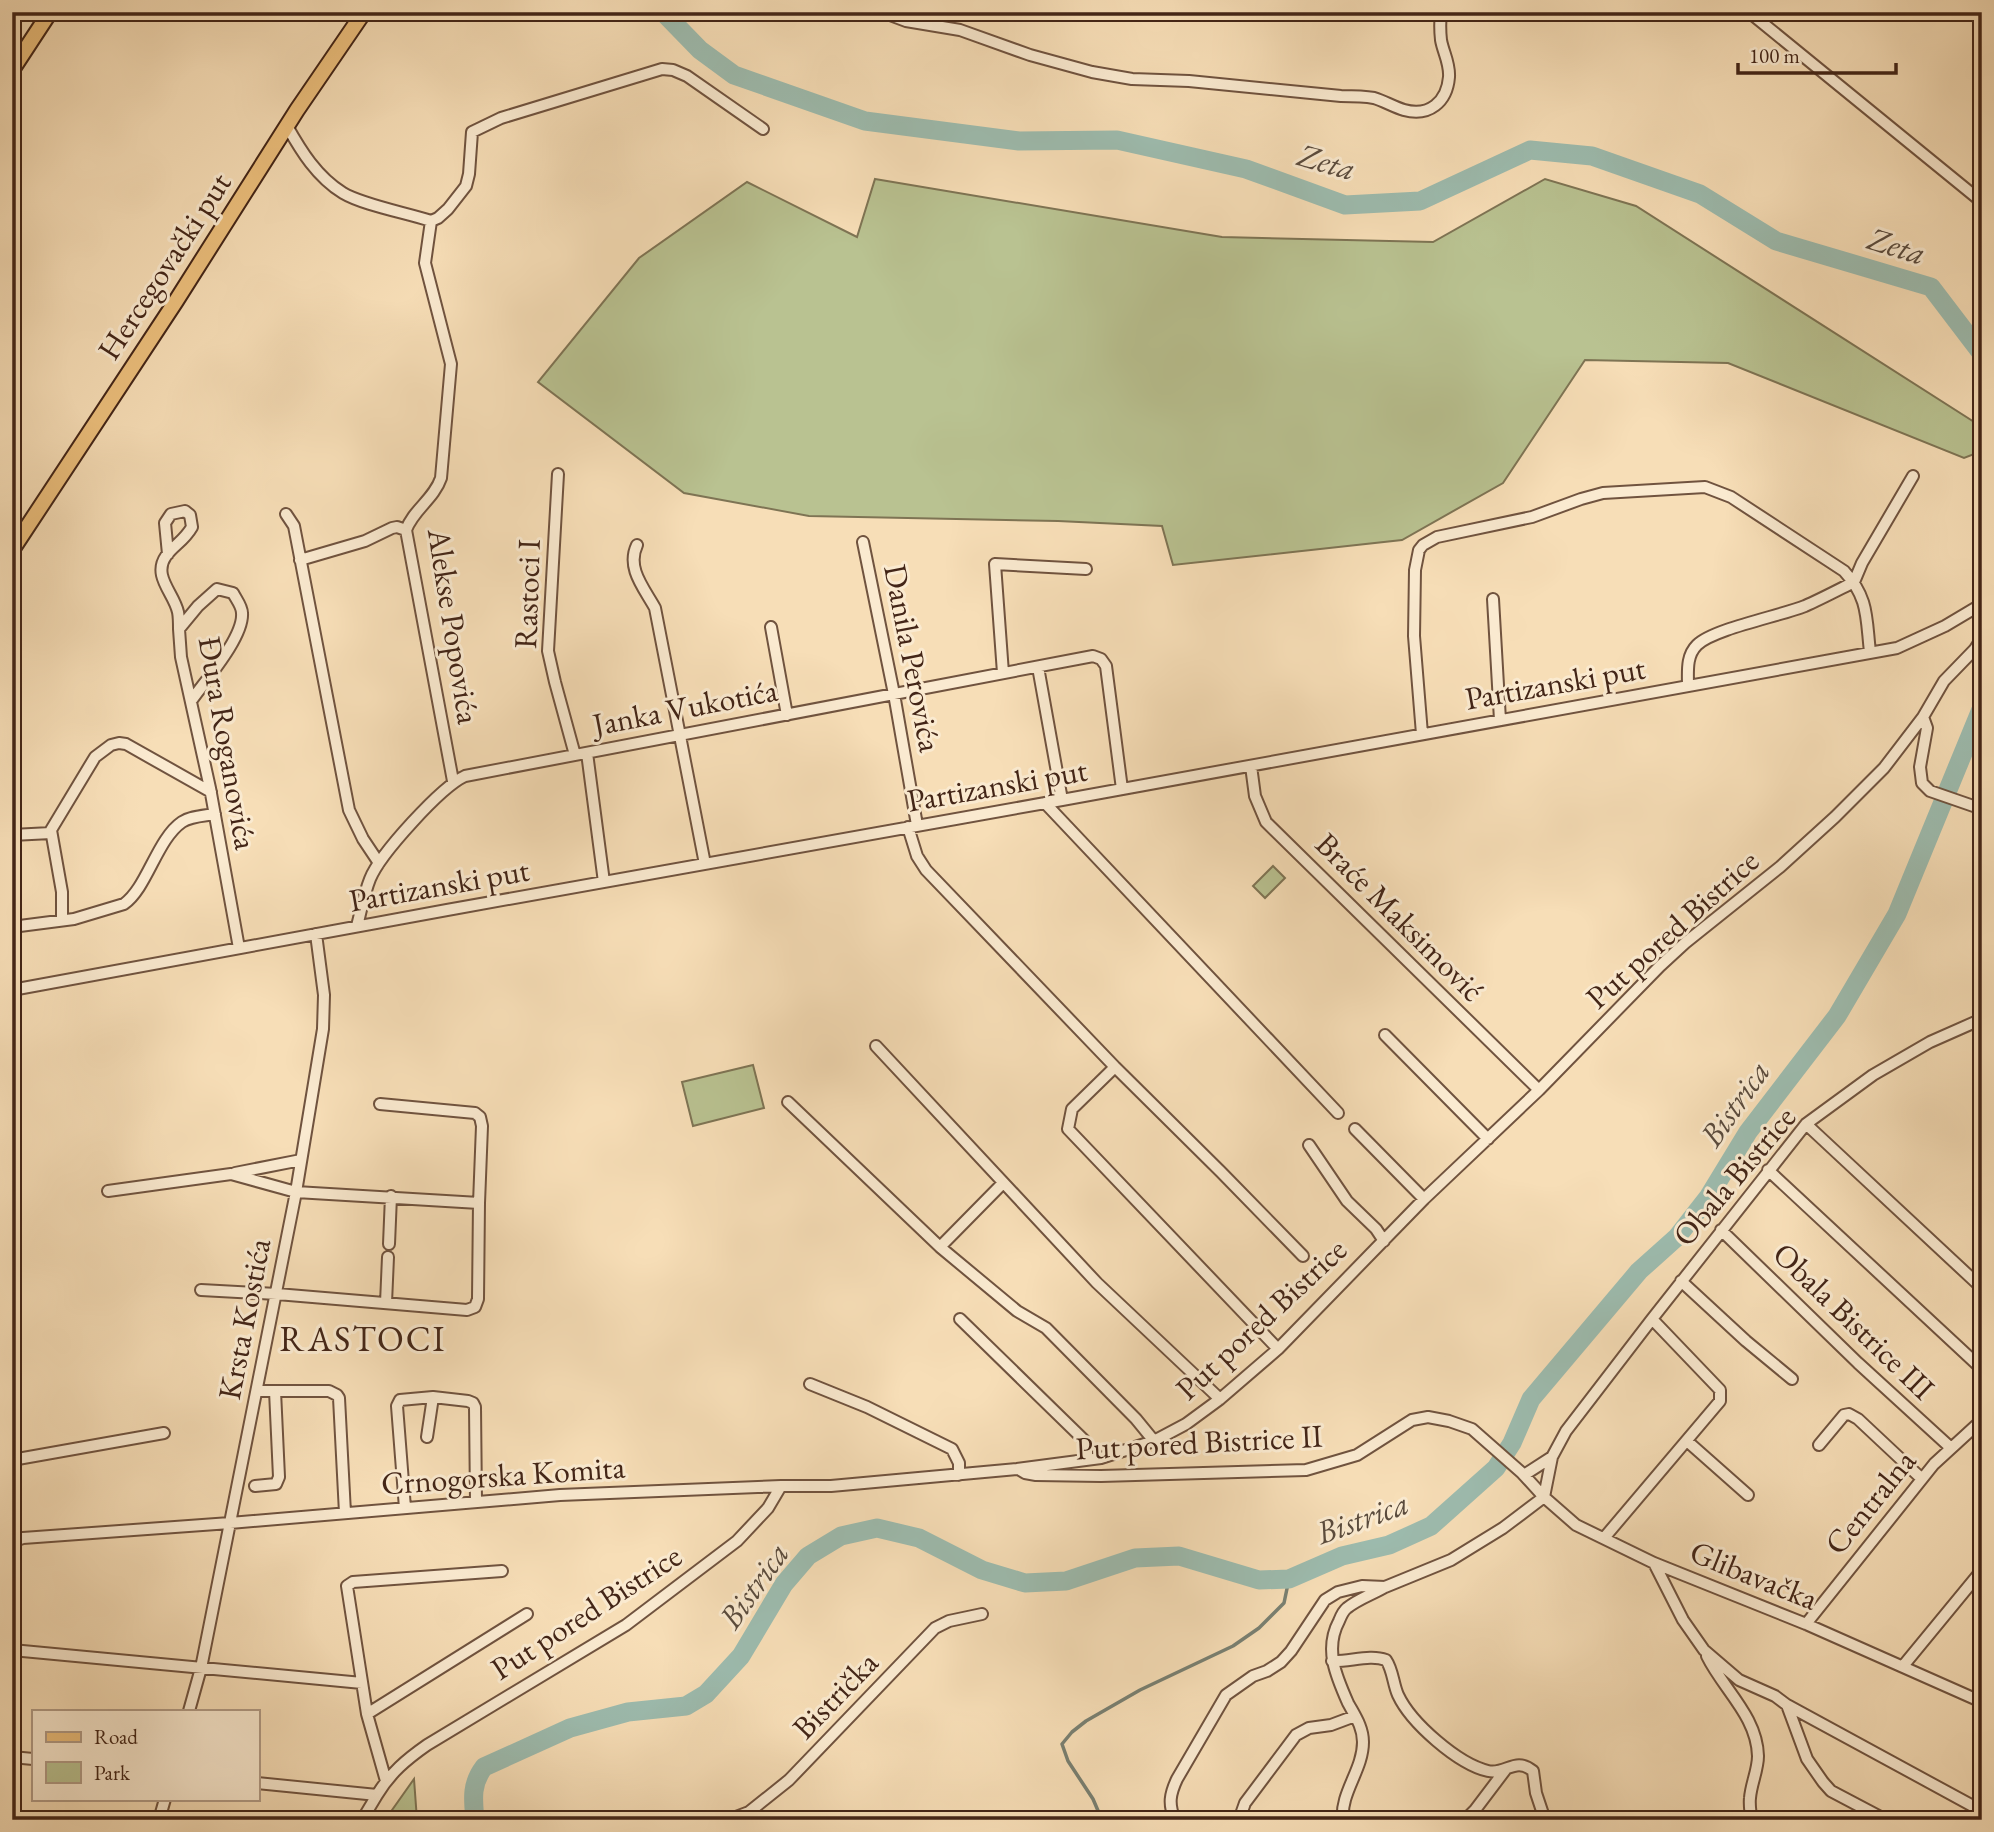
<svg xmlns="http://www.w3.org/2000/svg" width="1994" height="1832" viewBox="0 0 1994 1832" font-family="'EB Garamond',serif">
<rect width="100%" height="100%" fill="#f7deb7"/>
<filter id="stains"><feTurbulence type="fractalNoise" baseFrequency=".00286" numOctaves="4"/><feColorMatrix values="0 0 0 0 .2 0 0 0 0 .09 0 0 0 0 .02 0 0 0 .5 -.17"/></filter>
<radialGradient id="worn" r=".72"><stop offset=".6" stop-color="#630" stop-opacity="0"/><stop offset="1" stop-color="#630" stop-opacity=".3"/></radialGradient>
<!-- green -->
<path fill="#b9c291" stroke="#7e7454" stroke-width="2" d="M 875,179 L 1222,237 L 1433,242 L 1545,179 L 1636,206 L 1982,427 L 1982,451 L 1964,458 L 1728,363 L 1585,360 L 1503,483 L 1402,540 L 1173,565 L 1162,526 L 1058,521 L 809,516 L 684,493 L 538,382 L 639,258 L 747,182 L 857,237 Z
M 1273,866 L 1285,878 L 1265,898 L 1253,886 Z
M 753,1065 L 764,1108 L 693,1126 L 682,1082 Z
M 414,1779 L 417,1820 L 385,1820 Z"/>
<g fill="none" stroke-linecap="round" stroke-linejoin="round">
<!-- stream -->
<path stroke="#798072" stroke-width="3.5" d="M 1102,1820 L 1093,1799 L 1068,1761 L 1062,1744 L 1072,1732 L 1086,1721 L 1140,1690 L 1233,1646 L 1259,1628 L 1284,1603 L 1289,1579"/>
<!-- river -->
<path stroke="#9dbcaf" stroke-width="19" d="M 663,12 L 700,50 L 734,75 L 865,121 L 1019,141 L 1117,140 L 1246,169 L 1345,205 L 1420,201 L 1530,150 L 1592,156 L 1700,194 L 1776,241 L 1931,287 L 1982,354
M 475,1820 C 473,1799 471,1784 484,1767 L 570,1728 L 628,1712 L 686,1706 L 706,1694 L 741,1656 L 784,1584 L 808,1556 L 841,1536 L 877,1528 L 919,1538 L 982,1570 L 1025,1583 L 1066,1581 L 1135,1558 L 1179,1556 L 1259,1580 L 1289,1579 L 1342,1556 L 1389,1545 L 1431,1526 L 1496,1468 L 1512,1443 L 1531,1399 L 1639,1271 L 1677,1237 L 1709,1196 L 1748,1132 L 1837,1016 L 1897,914 L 1982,707"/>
<!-- minor casing -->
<g stroke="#70533f" stroke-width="14">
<path id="minor" d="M 882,12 L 906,21 L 960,30 L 1030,55 L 1092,72 L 1132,79 L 1189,81 L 1341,96 C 1352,96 1363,96 1374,98 C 1384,101 1394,107 1404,110 C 1429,117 1447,102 1449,77 C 1450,63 1443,52 1441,40 C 1440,31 1440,21 1441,12
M 1749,12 L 1982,202
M 287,126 C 301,151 317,177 343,193 C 363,205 407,213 431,221 L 438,218 L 448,209 L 466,186 L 469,174 L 472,132 L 501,118 L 662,69 L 673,70 L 687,76 L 763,129
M 431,221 L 425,263 L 451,364 L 441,478 C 434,499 413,510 406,530 L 453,781
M 558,474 L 548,651 L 555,682 L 575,755
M 286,514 L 294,526 L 349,810 L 363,839 L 379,863
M 863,542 L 894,694 L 917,825
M 637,545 C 626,568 644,588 655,608 L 705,864
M 168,554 L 165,523 L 171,514 L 185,511 L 190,515 L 192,527 C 184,541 174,545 166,556 C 152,576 174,593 178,612 C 179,617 179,623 179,629
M 300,560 L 365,541 L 392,528 L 397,527 L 406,530
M 1493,599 L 1500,720
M 771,627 L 787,715
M 1038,667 L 1062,800
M 1003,673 L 995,564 L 1086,569
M 1688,686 C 1688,671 1686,656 1697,645 C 1713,629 1780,616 1805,606 C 1821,599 1838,590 1854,582 L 1862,563 L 1913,476
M 191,701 C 205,681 244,637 242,613 C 242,606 236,599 233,593 L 217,589 L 198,606 L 179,629 L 181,657 L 210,788 L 239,948
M 1923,717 L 1927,728 L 1920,767 L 1922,783 L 1930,791 L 1982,809
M 1422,734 L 1414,636 L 1415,570 L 1419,550 L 1423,545 L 1437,537 L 1532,517 L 1581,499 L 1603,493 L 1705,487 L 1731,497 L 1844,571 C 1869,598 1866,618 1870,652
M 587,753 L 604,882
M 1251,766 L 1255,796 L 1266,822 L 1539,1090
M 1045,803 L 1338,1113
M 908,827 L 917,856 L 926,870 L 1115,1067 L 1221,1172 L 1303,1256
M 12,835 L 51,833
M 62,920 L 62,892 L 51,830 L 95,757 L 111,745 L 119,743 L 126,744 L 211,792
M 357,926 C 361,911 364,894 370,879 C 380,854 441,787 465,776 L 1093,656 L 1101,659 L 1106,666 L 1122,789
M 12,927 L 74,919 L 124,904 C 147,888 157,839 182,822 C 191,816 204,816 215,814
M 12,990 L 447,910 L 1062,800 L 1897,648 L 1945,626 L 1982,604
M 1385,1035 L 1488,1139
M 876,1046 L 1097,1283 L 1220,1399
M 1115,1067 L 1072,1109 L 1068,1129 L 1278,1349
M 788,1102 L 940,1247 L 1017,1311 L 1046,1328 L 1136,1419 L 1154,1441
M 380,1104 L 475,1113 L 480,1117 L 482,1126 L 479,1203
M 1806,1124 L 1982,1288
M 1355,1129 L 1424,1199
M 1309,1145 L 1347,1201 L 1376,1229 L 1384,1241
M 1768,1170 L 1982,1369
M 235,1173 L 301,1160
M 108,1191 L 231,1174 L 296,1192 L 479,1203 L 478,1299 L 475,1307 L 467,1310 L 277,1294 L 201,1290
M 1721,1230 L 1858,1363 L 1951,1448
M 389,1244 L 391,1196
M 940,1247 L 1003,1183
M 1681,1281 L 1746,1341 L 1792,1379
M 386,1303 L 388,1257
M 960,1319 L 1084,1440 L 1087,1448 L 1087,1460
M 810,1384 L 867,1407 L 952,1449 L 959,1463 L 959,1475
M 257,1391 L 329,1391 L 337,1395 L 339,1398 L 345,1513
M 433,1397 L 468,1401 L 473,1403 L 475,1407 L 476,1502
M 1687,1441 L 1748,1495
M 1819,1445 L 1844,1415 L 1849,1414 L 1858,1419 L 1922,1479
M 12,1460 L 164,1433
M 1020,1470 L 1025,1473 L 1036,1475 L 1101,1476 L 1306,1470 L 1357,1455 L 1412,1420 L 1428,1417 L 1449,1421 L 1472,1429 L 1522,1473 L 1544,1497 L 1576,1525 L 1654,1563 L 1806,1624 L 1982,1702
M 1524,1475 L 1552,1457
M 255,1486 L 276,1484 L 279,1477 L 275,1391
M 1544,1497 L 1552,1457 L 1566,1431 L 1652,1319 L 1806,1124 L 1873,1075 L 1930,1042 L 1982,1019
M 405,1508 L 397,1406 L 400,1400 L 433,1397 L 427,1437
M 1604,1538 L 1720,1401 L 1720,1390 L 1652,1319
M 12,1542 L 23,1538 L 230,1523 L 560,1495 L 781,1486 L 831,1486 L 1017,1469 L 1101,1458 L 1154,1441 L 1186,1424 L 1220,1399 L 1278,1349 L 1424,1199 L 1539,1090 L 1660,966 L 1685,943 L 1780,867 L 1835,817 L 1884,768 L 1923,717 L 1944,681 L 1975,649 L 1982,638
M 1654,1563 L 1683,1620 L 1704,1650 L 1739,1680 L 1775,1696 L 1787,1705 L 1807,1759 L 1823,1782 L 1831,1791 L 1886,1820
M 1806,1624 L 1934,1464 L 1982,1420
M 12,1650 L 362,1683
M 1707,1656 C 1723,1689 1757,1716 1758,1756 C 1758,1770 1751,1784 1750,1798 C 1749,1805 1751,1813 1751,1820
M 1332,1661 C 1349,1662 1370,1654 1386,1660 C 1393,1670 1393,1684 1398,1695 C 1411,1723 1458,1764 1488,1771 C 1506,1775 1515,1756 1533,1771 L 1536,1793 L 1545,1820
M 1903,1666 L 1982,1570
M 1787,1705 L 1982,1811
M 189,1711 L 201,1668 L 296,1192 L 323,1029 L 324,995 L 316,934
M 367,1714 L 527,1614
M 12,1757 L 33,1759
M 386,1781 L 367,1714 L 347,1586 L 353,1582 L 502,1571
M 257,1783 L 377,1795 C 390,1773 407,1759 427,1745 L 626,1625 L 737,1541 L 768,1508 L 781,1486
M 159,1820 L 165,1799
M 362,1820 L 377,1795
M 728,1820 L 749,1812 L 789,1780 L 935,1628 L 949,1621 L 982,1614
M 1175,1820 C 1168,1804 1170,1794 1177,1779 L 1226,1695 L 1253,1676 L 1267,1671 L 1281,1662 L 1291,1651 L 1325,1600 L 1338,1592 L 1362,1586 L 1385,1587 L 1451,1560 L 1503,1528 L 1544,1497
M 1239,1820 L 1245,1803 L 1296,1735 L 1309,1728 L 1331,1725 L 1355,1716
M 1343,1820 C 1340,1793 1363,1770 1363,1742 C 1363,1727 1355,1716 1348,1703 C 1336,1676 1324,1649 1339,1621 C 1341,1616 1343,1611 1347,1608 C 1358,1599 1373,1594 1385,1587
M 1465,1820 L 1475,1810 L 1506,1769"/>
</g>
<!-- major casing -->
<g stroke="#432517" stroke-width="18">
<path id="major" d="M 12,70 L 50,12
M 12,550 L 176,301 L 297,110 L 364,12"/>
</g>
<!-- minor -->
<use href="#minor" stroke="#faead0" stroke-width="10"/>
<!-- major -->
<use href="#major" stroke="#ecbf7c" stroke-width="14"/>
</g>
<g text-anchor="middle" stroke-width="6" stroke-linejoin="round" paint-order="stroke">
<!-- street labels -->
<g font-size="32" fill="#432517" stroke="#faead0">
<text transform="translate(164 266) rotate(-57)" y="11">Hercegovački put</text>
<text transform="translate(527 594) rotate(-88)" y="11">Rastoci I</text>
<text transform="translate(454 626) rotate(81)" y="11">Alekse Popovića</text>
<text transform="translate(913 658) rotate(79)" y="11">Danila Perovića</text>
<text transform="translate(1555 683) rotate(-10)" y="11">Partizanski put</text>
<text transform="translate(685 707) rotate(-11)" y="11">Janka Vukotića</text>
<text transform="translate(228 743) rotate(80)" y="11">Đura Roganovića</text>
<text transform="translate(997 785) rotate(-10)" y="11">Partizanski put</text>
<text transform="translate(439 885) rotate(-10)" y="11">Partizanski put</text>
<text transform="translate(1400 917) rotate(45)" y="11">Braće Maksimović</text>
<text transform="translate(1672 929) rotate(-42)" y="11">Put pored Bistrice</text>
<text transform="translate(1734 1176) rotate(-50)" y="11">Obala Bistrice</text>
<text transform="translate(244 1319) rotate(-79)" y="11">Krsta Kostića</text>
<text transform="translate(1261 1319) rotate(-43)" y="11">Put pored Bistrice</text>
<text transform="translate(1854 1321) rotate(44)" y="11">Obala Bistrice III</text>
<text transform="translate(1199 1442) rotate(-3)" y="11">Put pored Bistrice II</text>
<text transform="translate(503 1475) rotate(-4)" y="11">Crnogorska Komita</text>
<text transform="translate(1870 1502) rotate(-51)" y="11">Centralna</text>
<text transform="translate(1754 1575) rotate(22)" y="11">Glibavačka</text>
<text transform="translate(586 1612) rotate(-33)" y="11">Put pored Bistrice</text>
<text transform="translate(835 1695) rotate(-46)" y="11">Bistrička</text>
</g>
<!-- water labels -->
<g font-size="33" font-style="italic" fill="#5a4b3d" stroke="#faead0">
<text transform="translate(1327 161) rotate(16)" y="12">Zeta</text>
<text transform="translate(1897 245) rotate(17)" y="12">Zeta</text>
<text transform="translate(1734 1103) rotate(-55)" y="12">Bistrica</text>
<text transform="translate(1362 1517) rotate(-20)" y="12">Bistrica</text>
<text transform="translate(753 1585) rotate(-55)" y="12">Bistrica</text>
</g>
<!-- quarter labels -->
<g font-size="35" letter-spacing="2" fill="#432517" stroke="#faead0">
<text x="363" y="1351">RASTOCI</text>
</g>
</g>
<!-- margin -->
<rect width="1994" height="1832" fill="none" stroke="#f7deb7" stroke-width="42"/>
<rect x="14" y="14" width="1966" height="1804" fill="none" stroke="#432517" stroke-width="3.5"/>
<rect x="21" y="21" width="1952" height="1790" fill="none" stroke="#432517" stroke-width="2"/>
<!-- legend -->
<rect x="32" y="1710" width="228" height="91" fill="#faead0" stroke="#b19b86" stroke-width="2"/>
<rect x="46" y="1732" width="35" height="10" fill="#ecbf7c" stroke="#b19b86" stroke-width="2"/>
<text x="94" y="1744" font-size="21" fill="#432517">Road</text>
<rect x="46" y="1762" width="35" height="21" fill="#b9c291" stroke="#b19b86" stroke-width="2"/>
<text x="94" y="1780" font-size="21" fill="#432517">Park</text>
<!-- scale -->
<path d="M1738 63v10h158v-10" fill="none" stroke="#432517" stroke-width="3.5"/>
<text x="1749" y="63" font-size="21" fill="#432517" stroke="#faead0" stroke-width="5" paint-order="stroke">100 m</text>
<rect width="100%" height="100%" filter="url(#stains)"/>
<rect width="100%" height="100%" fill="url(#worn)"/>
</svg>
